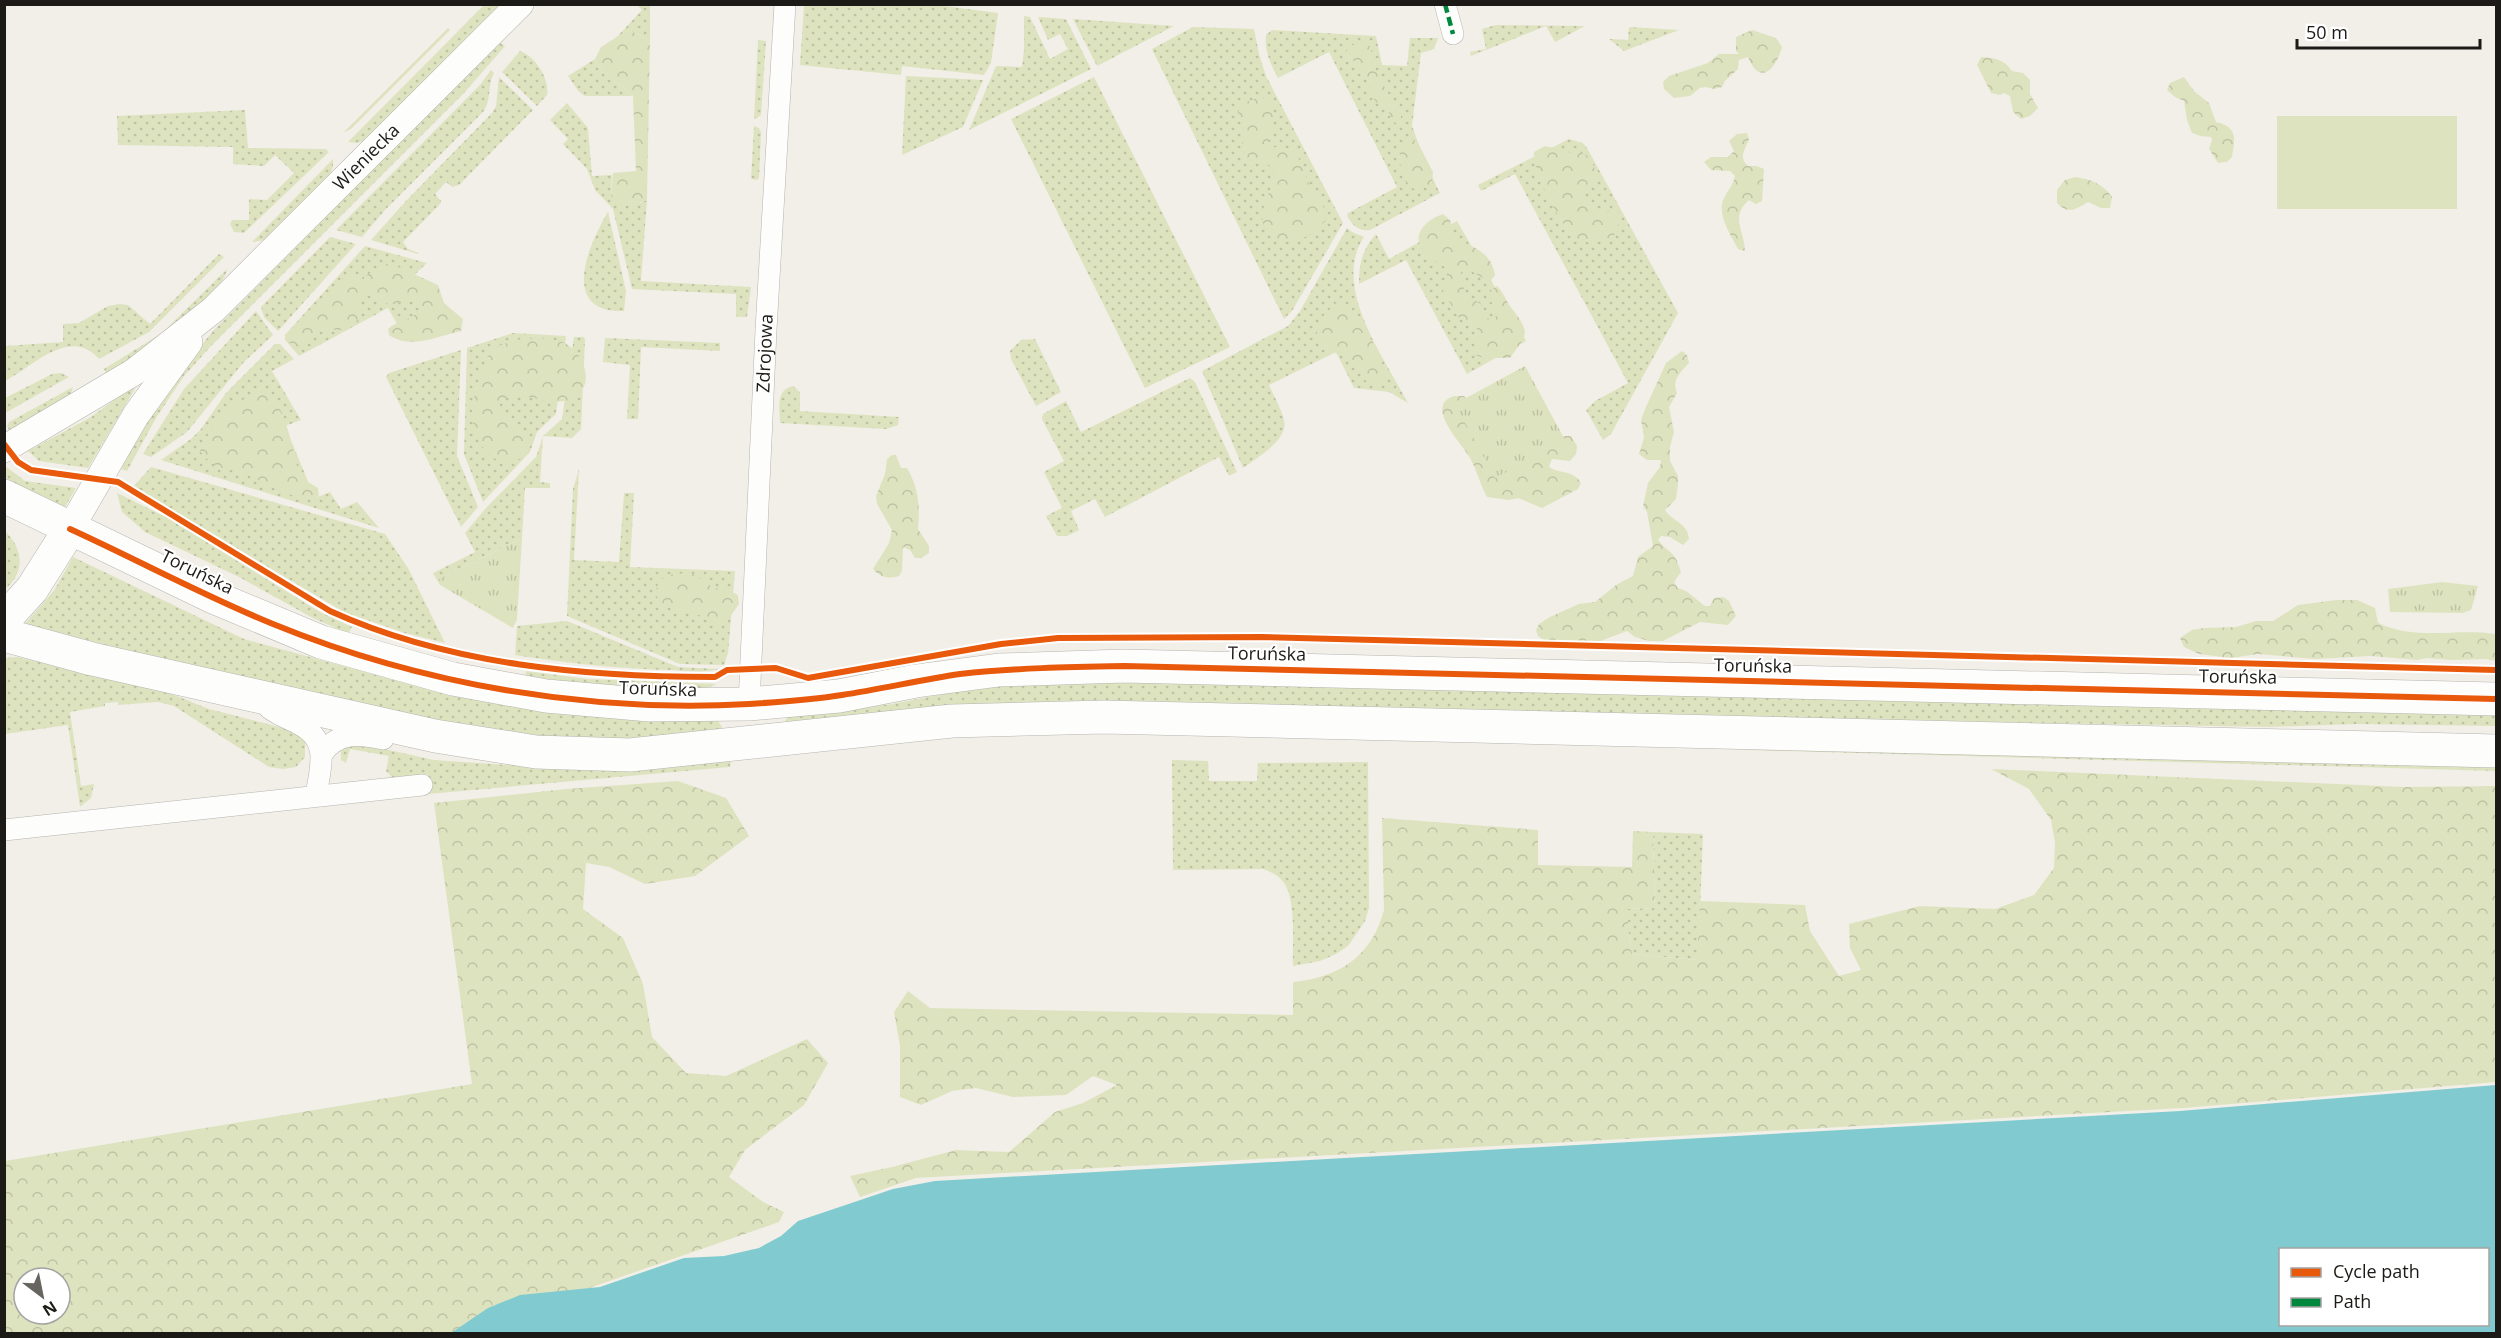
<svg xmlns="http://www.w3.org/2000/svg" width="2501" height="1338" viewBox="0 0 2501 1338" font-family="'Open Sans',sans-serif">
<defs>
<pattern id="grass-dots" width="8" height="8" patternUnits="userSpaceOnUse" patternTransform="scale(1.5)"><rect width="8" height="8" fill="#dee3bf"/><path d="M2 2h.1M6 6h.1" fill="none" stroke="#bec2a3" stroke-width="1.8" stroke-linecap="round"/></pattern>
<pattern id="forest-crowns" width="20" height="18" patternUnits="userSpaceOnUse" patternTransform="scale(1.5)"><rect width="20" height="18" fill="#dee3bf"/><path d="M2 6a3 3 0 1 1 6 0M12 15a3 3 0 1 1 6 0" fill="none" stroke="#bec2a3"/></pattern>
<pattern id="park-tufts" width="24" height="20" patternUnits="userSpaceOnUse" patternTransform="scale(1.5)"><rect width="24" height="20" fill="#dee3bf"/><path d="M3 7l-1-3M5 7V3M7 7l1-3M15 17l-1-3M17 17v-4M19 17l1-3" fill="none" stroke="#bec2a3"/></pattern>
</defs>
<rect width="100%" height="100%" fill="#f2efe8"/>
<!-- grass -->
<path fill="url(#grass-dots)" d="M 929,4 L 998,13 L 991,63 L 984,75 L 902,66 L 901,75 L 800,65 L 804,5 Z
M 484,5 L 502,5 L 367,140 L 357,143 L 348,142 Z
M 637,5 L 650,5 L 650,40 L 628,30 L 615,39 L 642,10 Z
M 1024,16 L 1030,17 L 1050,59 L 1068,49 L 1060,34 L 1048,40 L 1038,17 L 1066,19 L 1091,69 L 969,130 L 996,66 L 1022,67 L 1024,50 Z
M 1073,19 L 1174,26 L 1097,66 Z
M 1496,25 L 1585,26 L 1555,42 L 1546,26 L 1471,56 L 1470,52 L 1486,49 L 1482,29 Z
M 1193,27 L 1254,29 L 1259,54 L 1266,76 L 1343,223 L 1292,311 L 1284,319 L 1152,49 Z
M 1629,27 L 1679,30 L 1624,51 L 1609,39 L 1628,40 Z
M 448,28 L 450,30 L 351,129 L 343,133 Z
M 1272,30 L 1376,36 L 1382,65 L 1407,66 L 1410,38 L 1438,38 L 1434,49 L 1421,53 L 1412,126 L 1427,167 L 1440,193 L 1370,230 C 1358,231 1353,226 1347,216 L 1348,213 L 1397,187 L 1329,52 L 1278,78 C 1271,65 1264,51 1266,35 Z
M 758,40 L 766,41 L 761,115 L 756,119 L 754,119 Z
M 499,42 L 505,46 L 465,92 L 211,346 L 184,376 L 156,418 L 127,471 L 121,469 C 145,419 177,374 213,331 Z
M 520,51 C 535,56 550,79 547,95 L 537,106 L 502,72 Z
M 595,59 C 608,85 616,78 633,96 L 585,96 L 579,92 L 568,76 Z
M 491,70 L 494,73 C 487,86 492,100 483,112 L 385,210 L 362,237 L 336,230 L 480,85 Z
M 906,76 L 983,80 L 963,127 L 902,155 Z
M 499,77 L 533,110 L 459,185 L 452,187 L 446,182 L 435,194 L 441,201 L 440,204 L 403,242 L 408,249 L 419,253 L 418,254 L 371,240 L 405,202 L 492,113 L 496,106 Z
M 1094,77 L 1230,347 L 1145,388 L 1011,119 Z
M 567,103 L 588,128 L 592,176 L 612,175 L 611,196 L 640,203 L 647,200 L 641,281 L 751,287 L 747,317 L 736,317 L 736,294 L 632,289 L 613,209 L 595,190 L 587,169 L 563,144 L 568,139 L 550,120 Z
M 245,110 L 248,148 L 326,149 L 329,152 L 244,233 L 234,232 L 230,224 L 232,220 L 249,220 L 249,199 L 267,200 L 294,173 L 275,155 L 264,166 L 233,164 L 233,147 L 118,145 L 117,116 Z
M 754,126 L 759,128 L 761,132 L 759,178 L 757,180 L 751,179 Z
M 1569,139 L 1583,143 L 1587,148 L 1678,313 L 1611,434 L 1603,440 L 1586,410 L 1595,401 L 1628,383 L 1515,174 L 1481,191 L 1478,185 Z
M 333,159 L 333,166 L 329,178 L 265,240 L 252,242 Z
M 608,212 L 626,291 L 624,311 C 559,313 588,245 608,212 Z
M 1457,221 L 1526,341 L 1467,374 L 1406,260 L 1359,284 C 1359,263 1362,250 1376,234 L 1389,259 Z
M 1347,228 L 1352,232 L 1364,237 C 1331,287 1384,357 1408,403 L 1389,392 L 1354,388 L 1336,352 L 1269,385 C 1274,396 1281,408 1284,420 C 1289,440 1256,458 1243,468 L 1202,371 L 1288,326 L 1300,311 Z
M 330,237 L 356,244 L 278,331 L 264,317 L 261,307 Z
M 365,246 L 427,263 L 410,279 L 442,310 L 400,329 L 388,308 L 299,356 L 285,340 L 285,335 Z
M 219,254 L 224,257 L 149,332 L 99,359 C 70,326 34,366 5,381 L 5,346 L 63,342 L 63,324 L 79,323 L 108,306 L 119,304 L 128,305 L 150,324 Z
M 227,269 C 223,299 133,357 106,374 L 104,369 L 162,333 Z
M 256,311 L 273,335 L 243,363 L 187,432 L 151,457 L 143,454 L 184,389 Z
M 513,333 L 566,336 L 556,414 L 537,432 L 530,452 L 483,502 L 464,454 L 467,348 Z
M 574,337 L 584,337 L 585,339 L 581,429 L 572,438 L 543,436 L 540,482 L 550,483 L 550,488 L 525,488 L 522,538 L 437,580 L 433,573 L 475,552 L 465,533 L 485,509 L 536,457 L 543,436 L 562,419 Z
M 605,338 L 720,343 L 720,351 L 641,347 L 638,419 L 627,419 L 630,365 L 603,362 Z
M 1035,339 L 1061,392 L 1036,406 L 1011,359 L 1010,351 L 1021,340 Z
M 275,344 L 280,344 L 294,359 L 272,371 L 301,420 L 285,426 L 315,498 L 330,492 L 341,509 L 357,502 L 379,528 L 161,460 L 191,439 L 201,429 L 226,393 Z
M 461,350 L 457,456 L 478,507 L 461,527 L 386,377 L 389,373 Z
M 61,373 L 69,377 L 5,413 L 5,398 L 52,374 Z
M 1190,378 L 1195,382 L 1237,472 L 1229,476 L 1219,457 L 1105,517 L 1095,499 L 1071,511 L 1079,530 L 1067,536 L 1057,536 L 1046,516 L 1062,508 L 1044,472 L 1064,461 L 1042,419 L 1043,414 L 1066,401 L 1081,432 Z
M 793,386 L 800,392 L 800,411 L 899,417 L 898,425 L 886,429 L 780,423 C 780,408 775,390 793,386 Z
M 73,387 L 70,396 L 9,430 L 7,426 L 9,422 Z
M 132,387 L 135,389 L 88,468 L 39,461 L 28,451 L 91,417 Z
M 4,465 L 25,481 L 76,488 L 65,507 L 5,478 Z
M 151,467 L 385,534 L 408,568 L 445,643 L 405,633 L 344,612 L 133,487 Z
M 579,469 L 574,560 L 619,562 L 624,493 L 634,493 L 630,567 L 735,571 L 728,653 L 724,665 L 680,664 L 567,616 L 573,489 Z
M 117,493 L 166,517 L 320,612 L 352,627 L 348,634 L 309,616 L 241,578 L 145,532 L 122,512 Z
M 5,531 C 23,548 26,572 5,589 Z
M 73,557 L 244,639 L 435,691 L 714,721 L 718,721 L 722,727 L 719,731 L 639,739 L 566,740 L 487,731 L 145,655 L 25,624 L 55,589 Z
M 567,621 L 678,667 L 719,669 C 705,673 687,671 673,670 C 620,669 567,663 515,655 L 517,626 Z
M 17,657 L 162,690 L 209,709 L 295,731 L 305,742 L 305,757 L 296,767 L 283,769 L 269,767 L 174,706 L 158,702 L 118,705 L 118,702 L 105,703 L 105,706 L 70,712 L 81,786 L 94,784 L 91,798 L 80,807 L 68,725 L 5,734 L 5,658 Z
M 526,671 L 587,679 L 717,684 C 684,700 566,682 525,677 Z
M 1062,679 L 2496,714 L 2496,726 L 2356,724 L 2269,727 L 1068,706 L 786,722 L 785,720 L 789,717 L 892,704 L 968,689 Z
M 357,743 L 434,760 L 550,768 L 731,760 L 730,767 L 428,794 L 428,774 L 404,778 L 392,777 L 386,771 L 389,756 L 350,749 L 346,763 L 341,760 L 341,751 L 347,746 Z
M 1749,747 L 2496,766 L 2496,771 L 1747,750 Z
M 1172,760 L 1208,761 L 1209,781 L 1257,781 L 1258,763 L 1368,762 L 1369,908 L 1365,921 L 1348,946 L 1336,954 L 1320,961 L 1293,966 C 1292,945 1297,898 1283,882 C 1278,875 1271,872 1263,869 L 1173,870 Z
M 1653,832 L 1703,834 L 1698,960 L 1632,954 L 1628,930 L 1628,909 L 1655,908 Z"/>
<!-- forest -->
<path fill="url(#forest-crowns)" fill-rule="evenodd" d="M 628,30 L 650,40 L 647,200 C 634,206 622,207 611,196 L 613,173 L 636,171 L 633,96 C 616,78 608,85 595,59 L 601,47 Z
M 1752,30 L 1776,38 L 1782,47 C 1776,69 1760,87 1748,57 L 1739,60 L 1738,69 L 1725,81 L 1722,87 L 1714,89 L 1706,87 L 1700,88 L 1690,96 L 1674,98 L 1664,89 L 1663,82 L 1669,76 L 1708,63 L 1719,54 L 1739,54 L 1736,51 L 1736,37 Z
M 1364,42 L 1371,47 C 1374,79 1387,88 1401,114 L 1401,120 L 1397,123 L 1392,122 L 1387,106 L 1376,102 L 1372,96 L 1368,78 L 1346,52 L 1349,46 Z
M 1981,57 C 1995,58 2004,59 2012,71 L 2023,73 L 2030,80 L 2030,94 L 2038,108 L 2030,116 L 2021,119 L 2013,112 L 2010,96 L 2004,93 L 2000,95 L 1991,93 L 1977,65 Z
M 2184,77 L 2194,91 L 2209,103 L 2216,122 C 2238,127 2235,138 2232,157 L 2227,162 L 2218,163 L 2209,149 L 2212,140 L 2211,137 L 2200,136 L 2192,133 L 2187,120 L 2184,101 L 2175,97 L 2167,90 L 2170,83 Z
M 1261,97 L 1271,103 L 1273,117 L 1268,141 L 1273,147 L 1291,149 L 1297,154 L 1308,182 L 1326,211 L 1327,219 C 1315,232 1306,240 1288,241 C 1281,241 1276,238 1271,234 C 1249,217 1276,191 1274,169 L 1267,164 L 1247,159 C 1238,147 1244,137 1244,124 L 1238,114 L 1240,104 Z
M 1747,133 L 1749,139 C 1745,150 1738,157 1748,166 L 1757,166 L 1764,169 L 1762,201 L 1756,204 L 1749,200 C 1730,217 1744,229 1745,251 L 1738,249 C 1731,235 1716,214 1724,198 C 1728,190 1733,185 1735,176 L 1730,171 L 1711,170 L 1704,162 L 1711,157 L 1728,157 L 1734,151 L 1729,141 L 1737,134 Z
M 1407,140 L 1414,140 L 1418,143 L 1433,172 L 1432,184 L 1428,187 L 1414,189 C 1400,181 1398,158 1401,143 Z
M 1545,146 L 1572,153 L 1580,152 L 1590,157 L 1599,179 L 1583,194 L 1594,209 L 1618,212 L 1619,222 L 1614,236 C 1604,240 1593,245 1582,241 C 1562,233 1533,173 1534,152 Z
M 2075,177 C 2091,179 2103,184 2112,197 L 2110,208 L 2101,208 L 2088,202 C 2076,209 2068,215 2057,203 L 2057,190 L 2065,180 Z
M 1443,214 L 1450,220 L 1454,237 C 1473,248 1491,251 1495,275 L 1491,280 C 1479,279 1474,270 1462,267 C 1459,277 1463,292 1472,299 C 1475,301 1478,302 1481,304 L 1485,317 L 1492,320 L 1498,314 C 1493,302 1482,295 1497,286 C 1504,293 1507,303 1513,310 C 1532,335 1526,335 1510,358 L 1483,358 L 1476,355 L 1474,349 L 1477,328 L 1459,318 L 1443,291 L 1448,269 C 1442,265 1433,261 1428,256 C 1408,239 1423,221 1443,214 Z
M 383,264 L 392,264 L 438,285 L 444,303 L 463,319 L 461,331 C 439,336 410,350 389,335 L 388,329 C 399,319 413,321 421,308 L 417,299 C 408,298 401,304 393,304 C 381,305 377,296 366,295 L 361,300 C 362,312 357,330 342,330 C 335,330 329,329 322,330 C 311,338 305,349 290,344 L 288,339 C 294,323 310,317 320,305 C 330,293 336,282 349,273 L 364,277 Z
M 1336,303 L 1349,306 C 1362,323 1385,357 1385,378 L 1378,386 L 1366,381 C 1355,363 1343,353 1322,349 L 1316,336 L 1322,317 Z
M 537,338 C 548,339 559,339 568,345 C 581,353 592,376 582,390 C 560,418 524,384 500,401 C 499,427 530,423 530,443 C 530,463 503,466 491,456 C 458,429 476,378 493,348 L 515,340 Z
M 1682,351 L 1687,355 L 1689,363 C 1679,374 1672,379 1677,393 L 1669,407 L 1674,432 L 1670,447 L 1670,461 L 1678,476 L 1678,484 L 1676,499 L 1665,510 C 1673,522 1688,523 1689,539 L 1683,545 L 1670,537 L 1661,536 L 1658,540 C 1671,556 1674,549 1681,572 L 1674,582 L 1678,588 L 1686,591 L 1705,606 L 1710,606 L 1714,598 L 1723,597 L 1729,601 L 1736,616 L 1728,625 L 1700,622 L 1663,641 L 1649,641 L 1635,637 L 1627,631 L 1590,645 L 1563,641 L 1547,642 L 1538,636 L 1536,630 L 1539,624 L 1550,617 L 1579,604 L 1595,602 L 1616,585 L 1633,576 L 1638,557 L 1653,546 L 1647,512 L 1643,506 L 1648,483 L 1660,467 L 1661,460 L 1647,460 L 1639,454 L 1644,438 L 1641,420 L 1645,409 L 1666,363 Z
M 259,391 C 287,393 292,456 301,478 L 318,488 L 319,495 L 315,499 C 288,498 272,486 249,476 C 228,466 216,473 200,451 C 214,420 228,406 259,391 Z
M 1454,396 L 1464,396 L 1473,405 L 1555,436 L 1571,436 L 1577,446 L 1576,454 L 1570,461 L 1552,459 L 1549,467 C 1560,474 1574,470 1581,483 L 1578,489 L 1542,508 L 1518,498 L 1509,500 L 1487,497 C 1480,485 1477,470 1470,458 C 1462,443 1423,406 1454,396 Z
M 892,455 L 896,455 L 901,468 L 907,468 C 919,489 920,506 918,529 L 929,546 L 929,553 L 921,558 L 915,558 L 910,550 L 903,547 L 902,571 L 899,576 C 888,579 881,578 873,569 L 889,543 L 892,530 L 877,504 L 876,496 L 885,474 L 887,459 Z
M 691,573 L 714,588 L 726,589 L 738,595 L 739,604 L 725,624 L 714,625 L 699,615 L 663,606 L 655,594 L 659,580 L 673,574 Z
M 2336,600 L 2357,600 L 2375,608 L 2378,623 C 2416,641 2456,628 2496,634 L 2496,661 L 2485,659 L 2451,660 L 2427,658 L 2417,660 L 2371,656 L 2316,659 L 2258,654 L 2231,658 L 2199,654 L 2184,647 L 2180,638 L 2192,630 L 2204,628 L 2236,627 L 2256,621 L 2273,621 L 2298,605 Z
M 1991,769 L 2405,787 L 2496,786 L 2496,1082 L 2183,1108 L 916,1178 L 860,1197 L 850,1176 L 892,1167 L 956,1150 L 1009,1152 L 1055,1112 L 1083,1103 L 1117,1085 L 1093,1076 L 1066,1095 L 1013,1097 L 976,1088 L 952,1091 L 921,1105 L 900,1097 L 900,1046 L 894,1012 L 908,991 L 930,1008 L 1293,1015 L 1293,982 C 1340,977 1371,957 1384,910 L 1382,818 L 1538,830 L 1538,865 L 1632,867 L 1633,831 L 1653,832 L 1655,908 L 1628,909 L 1628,930 L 1632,954 L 1697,960 L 1700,901 L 1805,905 L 1810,931 L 1839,976 L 1861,970 L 1850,948 L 1849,924 L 1920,906 L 1995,909 L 2034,895 L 2054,868 L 2055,843 L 2051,820 L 2029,789 Z
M 678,781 L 726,798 L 749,836 L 695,876 L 645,884 L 609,867 L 586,863 L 583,909 L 623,938 L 643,984 L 652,1037 L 686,1073 L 726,1076 L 807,1039 L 828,1063 L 804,1105 L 745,1150 L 729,1177 L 763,1202 L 784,1212 L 779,1222 L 460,1333 L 5,1334 L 5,1161 L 472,1084 L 434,803 L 566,789 ZM 24,1278 L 60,1278 L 60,1314 L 24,1314 Z"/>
<!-- park -->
<path fill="url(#park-tufts)" d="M 1525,366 L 1565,440 L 1495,478 L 1455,404 Z
M 522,538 L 517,619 L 513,628 L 440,585 L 437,580 Z
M 2442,582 L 2478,586 L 2471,610 L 2463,613 L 2390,612 L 2388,589 Z"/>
<!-- pitch -->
<path fill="#dee3bf" d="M 2277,116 L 2457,116 L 2457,209 L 2277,209 Z"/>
<!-- water -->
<path fill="#81cbd0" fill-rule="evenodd" d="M 2496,1085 L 2496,1333 L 451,1333 L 488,1308 L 520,1295 L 600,1287 L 684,1258 L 724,1256 L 759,1248 L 781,1236 L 798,1221 L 893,1189 L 935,1181 L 2180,1111 ZM 2280,1250 L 2488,1250 L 2488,1324 L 2280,1324 Z"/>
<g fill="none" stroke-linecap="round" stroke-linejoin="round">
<!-- minor casing -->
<g stroke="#b6b4af" stroke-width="22">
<g id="minor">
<path d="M 1445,4 L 1453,34"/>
<path id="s1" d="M 749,704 L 766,330 L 785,4"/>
<path d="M 269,708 C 278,715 289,719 299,724 C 331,741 320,767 316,796"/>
<path d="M 322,754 C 338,731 358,734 383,739"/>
<path d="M 4,830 L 422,785"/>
</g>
</g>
<!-- tertiary casing -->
<g stroke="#b6b4af" stroke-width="28">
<g id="tertiary">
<path id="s2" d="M 4,449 L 134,372 L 213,310 L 520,4"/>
<path d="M 70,529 L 136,415 L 189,342"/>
</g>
</g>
<!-- primary casing -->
<g stroke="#b6b4af" stroke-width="34">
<path id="primary" d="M 4,496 L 211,596 L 321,642 L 453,679 L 546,696 L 650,705 L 749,704 L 839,696 L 916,681 L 999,670 L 1124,666 L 2496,699
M 4,620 L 32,589 L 70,529
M 4,635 L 92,659 L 435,736 L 536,752 L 630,755 L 952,721 L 1104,717 L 2496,751"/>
</g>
<!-- minor -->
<use href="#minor" stroke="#fdfdfc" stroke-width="21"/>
<!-- tertiary -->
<use href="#tertiary" stroke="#fdfdfc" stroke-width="27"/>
<!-- primary -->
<use href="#primary" stroke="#fdfdfc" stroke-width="33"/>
<!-- quiet -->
<path stroke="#00873e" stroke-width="4.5" stroke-dasharray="9 4.5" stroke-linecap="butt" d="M 1445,4 L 1453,34"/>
<!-- cycleway casing -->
<g stroke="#fff" stroke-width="10">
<path id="cycleway" d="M 4,444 L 18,462 L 31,470 L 118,482 L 330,611 C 449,665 585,677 715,677 L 727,670 L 776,668 L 808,678 L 1001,644 L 1058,638 L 1261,637 L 2496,670
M 70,529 C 138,560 204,596 273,624 C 422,685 588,713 749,704 C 780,702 811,700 842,695 C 881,689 920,680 960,674 C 1014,668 1069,667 1124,666 L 2496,699"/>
</g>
<!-- cycleway -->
<use href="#cycleway" stroke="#e8590c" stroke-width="6"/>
</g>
<g text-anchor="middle" stroke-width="4.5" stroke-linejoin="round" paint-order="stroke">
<!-- street labels -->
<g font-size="18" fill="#1c1a16" stroke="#fff">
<text dy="6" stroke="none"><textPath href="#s2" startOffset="468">Wieniecka</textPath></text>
<text dy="6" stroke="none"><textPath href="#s1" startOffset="351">Zdrojowa</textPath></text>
<text transform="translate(197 572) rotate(26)" y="6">Toruńska</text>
<text transform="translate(1267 654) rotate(1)" y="6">Toruńska</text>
<text transform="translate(1753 666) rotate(1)" y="6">Toruńska</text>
<text transform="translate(2238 677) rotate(1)" y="6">Toruńska</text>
<text transform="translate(658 689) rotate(2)" y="6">Toruńska</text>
</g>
</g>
<!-- border -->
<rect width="2501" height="1338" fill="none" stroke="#1c1a16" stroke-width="12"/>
<!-- legend -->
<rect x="2279" y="1248" width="210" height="78" fill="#ffffff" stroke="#a4a3a2" stroke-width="1.5"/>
<rect x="2291" y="1268" width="30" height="9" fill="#e8590c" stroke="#a4a3a2" stroke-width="1.5"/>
<text x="2333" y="1278" font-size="18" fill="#1c1a16">Cycle path</text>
<rect x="2291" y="1298" width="30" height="9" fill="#00873e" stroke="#a4a3a2" stroke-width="1.5"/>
<text x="2333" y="1308" font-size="18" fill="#1c1a16">Path</text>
<!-- north arrow -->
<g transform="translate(42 1296) rotate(148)"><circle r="28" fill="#ffffff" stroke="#a4a3a2" stroke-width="1.5"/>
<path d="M0-4.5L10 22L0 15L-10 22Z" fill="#676560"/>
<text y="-9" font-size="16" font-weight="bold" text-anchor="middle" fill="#1c1a16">N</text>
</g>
<!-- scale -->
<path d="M2297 39v9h183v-9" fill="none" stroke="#1c1a16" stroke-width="3"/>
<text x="2306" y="39" font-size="18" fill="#1c1a16" stroke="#ffffff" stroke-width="4.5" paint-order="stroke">50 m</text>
</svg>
